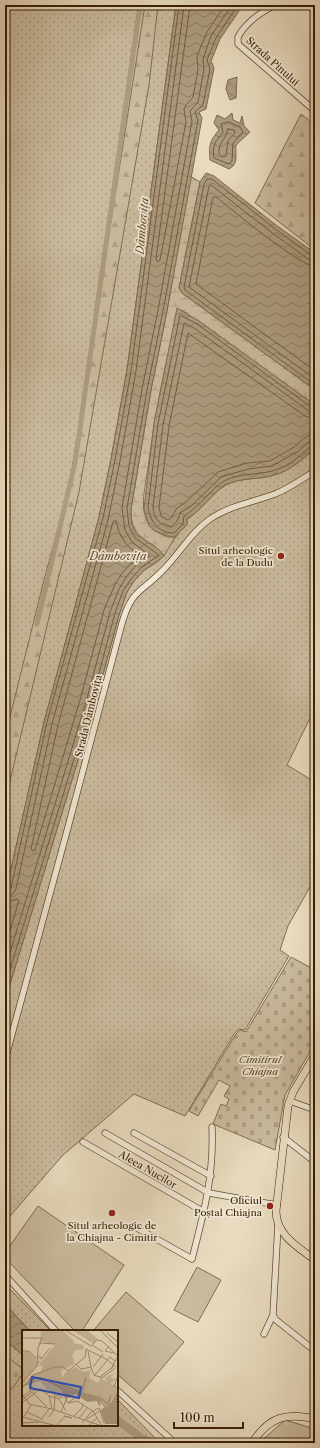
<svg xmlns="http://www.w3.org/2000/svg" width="320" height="1448" viewBox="0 0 320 1448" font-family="'Libre Caslon Text',serif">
<defs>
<pattern id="grass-dots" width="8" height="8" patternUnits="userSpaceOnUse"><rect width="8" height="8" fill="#cabb9f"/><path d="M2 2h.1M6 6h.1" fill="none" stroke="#aea087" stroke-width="1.8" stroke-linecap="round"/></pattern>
<pattern id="forest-firs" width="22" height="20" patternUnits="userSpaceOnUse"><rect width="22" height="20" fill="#cabb9f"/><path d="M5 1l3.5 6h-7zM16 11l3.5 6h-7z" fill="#aea087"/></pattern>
<pattern id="wetland-marsh" width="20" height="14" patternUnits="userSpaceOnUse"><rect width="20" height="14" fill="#cabb9f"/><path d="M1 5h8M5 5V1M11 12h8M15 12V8" fill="none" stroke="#aea087"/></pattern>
<pattern id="cemetery-stones" width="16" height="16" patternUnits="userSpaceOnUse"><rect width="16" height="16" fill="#cabb9f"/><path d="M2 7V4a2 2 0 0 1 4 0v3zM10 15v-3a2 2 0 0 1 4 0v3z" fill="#aea087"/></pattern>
<pattern id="water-waves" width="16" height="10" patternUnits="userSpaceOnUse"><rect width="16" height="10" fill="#ac9b7f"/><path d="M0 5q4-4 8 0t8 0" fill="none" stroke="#8d7e66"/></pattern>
</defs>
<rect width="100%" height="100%" fill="#e8dbbf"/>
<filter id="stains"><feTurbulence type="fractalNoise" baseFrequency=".005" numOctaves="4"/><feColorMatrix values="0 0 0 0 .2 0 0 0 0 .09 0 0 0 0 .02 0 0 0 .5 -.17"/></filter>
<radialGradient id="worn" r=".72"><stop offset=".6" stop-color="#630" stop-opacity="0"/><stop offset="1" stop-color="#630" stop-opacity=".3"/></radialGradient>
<!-- grass -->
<path fill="url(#grass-dots)" stroke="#816c51" d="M 5,5 L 176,5 L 127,370 L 111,459 L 99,517 L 44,722 L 5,896 Z
M 315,448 L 315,708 L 287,765 L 315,782 L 315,878 L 288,926 L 280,950 L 289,956 L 245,1030 L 239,1029 L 234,1034 L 185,1116 L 134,1094 L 62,1156 L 5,1222 L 5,1001 L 7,993 L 95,704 L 119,615 L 127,592 L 134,581 L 143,571 L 159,561 L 179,532 L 187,525 L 187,519 C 202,510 213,492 226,485 C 241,477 259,480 274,475 C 290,471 303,459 315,448 Z
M 5,1284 L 51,1331 L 30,1331 L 5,1304 Z
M 5,1340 L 23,1355 L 23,1425 L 117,1425 L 117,1399 L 160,1443 L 5,1443 Z"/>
<!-- forest -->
<path fill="url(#forest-firs)" stroke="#816c51" d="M 145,5 L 158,5 L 149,85 L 79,492 L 5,802 L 5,737 L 44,580 L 69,488 Z
M 301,114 L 315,125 L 315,250 L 255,203 Z
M 5,1355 L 23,1369 L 23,1373 L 12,1389 L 5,1384 Z"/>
<!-- wetland -->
<path fill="url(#wetland-marsh)" stroke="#816c51" d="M 190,176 L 200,182 L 179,288 L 182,293 L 315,390 L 315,405 L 182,310 C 164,362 155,414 148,468 C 146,484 140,504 146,519 C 151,531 163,537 175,537 L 164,556 C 157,543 137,541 133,525 C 131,520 131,514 131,509 L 151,390 L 167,311 Z"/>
<!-- cemetery -->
<path fill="url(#cemetery-stones)" stroke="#816c51" d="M 291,957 L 315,970 L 315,1043 L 285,1095 L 275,1150 L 213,1124 L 221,1104 L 226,1106 L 229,1099 L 224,1096 L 230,1086 L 219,1080 L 198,1116 L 189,1111 L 236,1034 L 240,1030 L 246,1032 Z"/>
<!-- garden -->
<path fill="#cabb9f" stroke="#816c51" d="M 38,1206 L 124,1265 L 82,1331 L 75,1331 L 9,1262 L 9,1247 Z
M 197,1267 L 221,1280 L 198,1322 L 174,1310 Z
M 126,1292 L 184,1342 L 140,1394 L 117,1374 L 117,1331 L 93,1331 Z
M 285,1420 L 315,1429 L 315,1443 L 259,1443 Z"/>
<!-- water -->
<path fill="url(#water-waves)" stroke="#7e694d" d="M 176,5 L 243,5 L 220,39 L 211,61 L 214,68 L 206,109 L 199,112 L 202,118 L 167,311 L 151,390 L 131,509 C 131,514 131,520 132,525 C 137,541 157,543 164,556 L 143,571 L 134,581 L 127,592 L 119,615 L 95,704 L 5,1001 L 5,896 L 44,722 L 99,517 L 111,459 L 127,370 Z
M 237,77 L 236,98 L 230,100 L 226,89 L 228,80 Z
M 232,113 L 233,120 L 240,123 L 242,116 L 244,126 L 250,132 L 236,145 C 235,155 239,164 229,169 L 210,160 C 209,145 209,142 219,130 L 214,123 L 217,115 L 225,119 Z
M 206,173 L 214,176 L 276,225 L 315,253 L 315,390 L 182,293 L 179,288 L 200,182 Z
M 177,308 L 199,321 L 315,405 L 315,448 C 303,459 290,471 274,475 C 259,480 241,477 226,485 C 213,492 202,510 187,519 L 187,525 L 179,532 L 178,535 L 175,537 L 169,537 L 155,531 L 149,526 L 144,508 L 154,423 Z
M 5,1304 L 30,1331 L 23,1331 L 23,1355 L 5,1340 Z"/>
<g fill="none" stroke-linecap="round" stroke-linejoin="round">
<!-- shore -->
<path stroke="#725c41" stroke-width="1" d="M 190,5 L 158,244 L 156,260 L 158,262 L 160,260 L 186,122 L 184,109 L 187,104 L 193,97 L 198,70 L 197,56 L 207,32 L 225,5
M 229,122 L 240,127 L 243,132 L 233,143 L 232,161 L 229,164 L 214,158 C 212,144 215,143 223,132 L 221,124 Z
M 228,129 L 234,130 L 235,133 L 228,141 L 226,156 L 223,157 L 219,154 C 218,141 226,141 228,129 Z
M 315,256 L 311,255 L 274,228 L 212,179 L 207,179 L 204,184 L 184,287 L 185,290 L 315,385
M 315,261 L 308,259 L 271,232 L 211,185 L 209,186 L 189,287 L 315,379
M 315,267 C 300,266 231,209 216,197 L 213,197 L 196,284 L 315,371
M 315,408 L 311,407 L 197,324 L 180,315 L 158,424 L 148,507 C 150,521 158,533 174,533 L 183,524 L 184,516 C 199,507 212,488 224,481 C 239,473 257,475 272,471 C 287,468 300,456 311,446 L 315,446
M 315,413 L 309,411 L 194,328 L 184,323 L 163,425 L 153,507 C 154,519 159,525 171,527 L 177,521 L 181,512 L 190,507 L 221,477 L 248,469 L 272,466 L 297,452 L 309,442 L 315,441
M 315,419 L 305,416 L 188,333 L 169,426 L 159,507 L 161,516 L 168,520 L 171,518 L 177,508 L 186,502 L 218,472 L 247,463 L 270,461 L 294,447 L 307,436 L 315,435
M 116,521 L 119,532 L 126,544 L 139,556 L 123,572 L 115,584 L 104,610 L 80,700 L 35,850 L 33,851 L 31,849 L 58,725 L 113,522 Z
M 5,892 L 11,888 L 47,722 L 103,518 L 115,460 L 131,371 L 179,5
M 5,897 L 12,895 L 16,889 L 52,724 L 108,520 L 120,461 L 136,371 L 184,5
M 5,903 L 17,899 L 19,900 L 5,948
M 5,969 L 86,702 L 110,612 L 119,589 L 127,576 L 137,564 L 150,556 L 132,542 L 125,530 L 122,508 L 142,389 L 158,310 L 192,121 L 190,111 L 198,102 L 204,69 L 203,59 L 211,36 L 232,5
M 5,986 L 91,703 L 115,613 L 123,591 L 131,579 L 141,568 L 159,555 L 135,538 L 129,526 L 127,508 L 147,390 L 163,311 L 198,120 L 195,112 L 203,105 L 210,69 L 207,60 L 216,38 L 238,5"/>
<!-- canal -->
<path stroke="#ac9b7f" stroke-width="5" d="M 37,624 L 75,463 L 140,5"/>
<!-- river -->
<path stroke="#ac9b7f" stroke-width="8" d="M 117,1420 L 149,1443"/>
<!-- minor casing -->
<g stroke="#644d32" stroke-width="7">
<path id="minor" d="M 275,5 C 261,12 246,22 238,37 L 238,44 L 315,111
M 5,1060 L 67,831 L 122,623 C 132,589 141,593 162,571 C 179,555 190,533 210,519 C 229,506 253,502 275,494 C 290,488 302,479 315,471
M 290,1101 L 315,1110
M 105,1133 L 209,1193 L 277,1205
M 134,1133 L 211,1176
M 283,1137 L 315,1162
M 83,1142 L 204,1212
M 137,1228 L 192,1259 C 204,1212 214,1176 212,1127
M 5,1275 L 56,1331
M 273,1315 L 276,1320 L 315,1351
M 264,1334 L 273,1315 L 278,1225
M 117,1390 L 175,1443"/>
</g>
<!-- major casing -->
<g stroke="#381e03" stroke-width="8">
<path id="major" d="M 315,1055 L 293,1092 L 288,1106 L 276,1211 C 276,1235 298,1247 315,1260
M 252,1443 C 269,1417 286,1412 315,1419"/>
</g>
<!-- minor -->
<use href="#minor" stroke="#f0e8d5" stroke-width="5.5"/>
<!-- major -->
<use href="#major" stroke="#e8dbbf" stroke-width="7"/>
</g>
<!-- markers -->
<g fill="#8f2418" stroke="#f0e8d5" stroke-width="1.5">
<circle cx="281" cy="556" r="4"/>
<circle cx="270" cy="1206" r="4"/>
<circle cx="112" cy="1213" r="4"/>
</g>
<g text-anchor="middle" stroke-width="3.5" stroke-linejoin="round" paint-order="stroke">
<!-- street labels -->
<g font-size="10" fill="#381e03" stroke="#f0e8d5">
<text transform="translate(273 61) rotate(42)" y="4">Strada Pinului</text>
<text transform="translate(88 716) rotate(-76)" y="4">Strada Dâmbovița</text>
<text transform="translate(148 1169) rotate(30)" y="4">Aleea Nucilor</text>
</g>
<!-- poi labels -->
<g font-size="10" fill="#381e03" stroke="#f0e8d5" text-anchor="end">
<text x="273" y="554">Situl arheologic<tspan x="273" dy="12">de la Dudu</tspan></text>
<text x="262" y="1204">Oficiul<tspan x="262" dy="12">Poștal Chiajna</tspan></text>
<text x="112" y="1229" text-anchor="middle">Situl arheologic de<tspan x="112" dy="12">la Chiajna - Cimitir</tspan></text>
</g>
<!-- park labels -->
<g font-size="10" font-style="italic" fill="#5c452a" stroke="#f0e8d5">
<text x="260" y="1063">Cimitirul<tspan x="260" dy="12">Chiajna</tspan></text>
</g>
<!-- water labels -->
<g font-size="11" font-style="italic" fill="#614a2e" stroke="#f0e8d5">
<text transform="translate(142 226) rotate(-85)" y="4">Dâmbovița</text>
<text x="118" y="560">Dâmbovița</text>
</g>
</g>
<!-- overview -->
<g transform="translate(22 1330)">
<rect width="96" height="96" fill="#e8dbbf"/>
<path d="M 22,0 L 40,0 L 52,11 L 51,13 L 61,15 L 62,19 L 52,21 L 50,27 L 52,29 L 52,34 L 39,41 L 40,48 L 44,42 L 54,37 L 61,42 L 69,40 L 67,48 L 76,53 L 79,48 L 86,53 L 83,48 L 93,43 L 88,48 L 92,49 L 92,47 L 93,50 L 88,54 L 96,56 L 96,60 L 88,74 L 84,77 L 78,69 L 46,59 L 20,47 L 14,48 L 12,50 L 16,48 L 19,48 L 37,57 L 42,67 L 38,69 L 31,65 L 33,63 L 25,60 L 16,48 L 7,54 L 5,50 L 19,41 L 21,36 L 16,36 L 33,15 L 18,11 L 19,1 ZM 50,0 L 65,0 L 76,9 L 72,14 ZM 6,21 L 13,28 L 14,32 L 19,30 L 15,28 L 21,28 L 0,54 L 0,23 Z" fill="#cabb9f"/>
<path d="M 16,47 L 20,47 L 46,59 L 78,69 L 84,77 L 89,73 L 96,60 L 96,94 L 83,94 L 79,81 L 83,78 L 78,71 L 79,75 L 77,76 L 75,71 L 65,72 L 54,64 L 44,69 L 40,60 L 25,50 L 19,48 L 11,50 Z" fill="#ac9b7f"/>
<path fill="none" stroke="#ac9b7f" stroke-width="2" d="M 38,54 L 60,63M 0,57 L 13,49M 60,62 L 64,47M 60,63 L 78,68 L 86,74 L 89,65"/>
<path fill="none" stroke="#a28f74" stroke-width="1" d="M 43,0 L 69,16 L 75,10 L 80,11M 78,0 L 96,18M 85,3 L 96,12M 0,8 L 20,8 L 16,18 L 15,36 L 1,52M 80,11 L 96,26 L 89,39M 17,13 L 33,14M 70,15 L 81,22M 87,16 L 83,21 L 92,23M 0,21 L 7,21 L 15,29M 66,21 L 69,37M 16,26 L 20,28 L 28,18M 54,34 L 59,39 L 69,37 L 72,45 L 80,48 L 93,38M 71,37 L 81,24M 73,45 L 88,27 L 93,31M 78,47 L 92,36M 2,52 L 9,56 L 8,61M 5,53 L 11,45 L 33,37 L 41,37 L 46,41 L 63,27 L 64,19 L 84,29 L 94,37M 7,54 L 20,49 L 38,57 L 46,73 L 55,71M 92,57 L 96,45M 0,64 L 7,74 L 30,79M 27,66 L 37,69 L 44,81M 0,67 L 8,61 L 19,59 L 27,66 L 30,79 L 80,96M 0,70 L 10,62 L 25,77M 55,71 L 71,81 L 80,96M 0,73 L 17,60M 46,73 L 56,65M 71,81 L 77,78 L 82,93M 5,82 L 20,89M 39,82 L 44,70M 42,86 L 50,88 L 43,86M 52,86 L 60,78 L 61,73M 0,87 L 35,96M 27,87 L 32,80 L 33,66M 1,88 L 9,75M 57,88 L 66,77M 65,89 L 84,77M 19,90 L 27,79M 1,93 L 17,92M 60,93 L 70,81M 34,96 L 43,86M 66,96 L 75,88"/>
<path fill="#1d4ed8" fill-opacity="0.15" stroke="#1d4ed8" stroke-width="2" d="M 10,47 L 59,57 L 57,68 L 8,58 Z"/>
<rect width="96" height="96" fill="none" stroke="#381e03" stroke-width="2"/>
</g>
<!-- margin -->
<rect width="320" height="1448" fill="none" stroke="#e8dbbf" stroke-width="20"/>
<rect x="6" y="6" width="308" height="1436" fill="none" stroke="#381e03" stroke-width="2"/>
<rect x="10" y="10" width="300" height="1428" fill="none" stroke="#381e03"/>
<!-- scale -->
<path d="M174 1422v6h69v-6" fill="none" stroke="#381e03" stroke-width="2"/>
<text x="180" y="1422" font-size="12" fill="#381e03" stroke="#f0e8d5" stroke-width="3" paint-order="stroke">100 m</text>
<rect width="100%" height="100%" filter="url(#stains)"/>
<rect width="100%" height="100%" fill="url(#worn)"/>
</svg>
